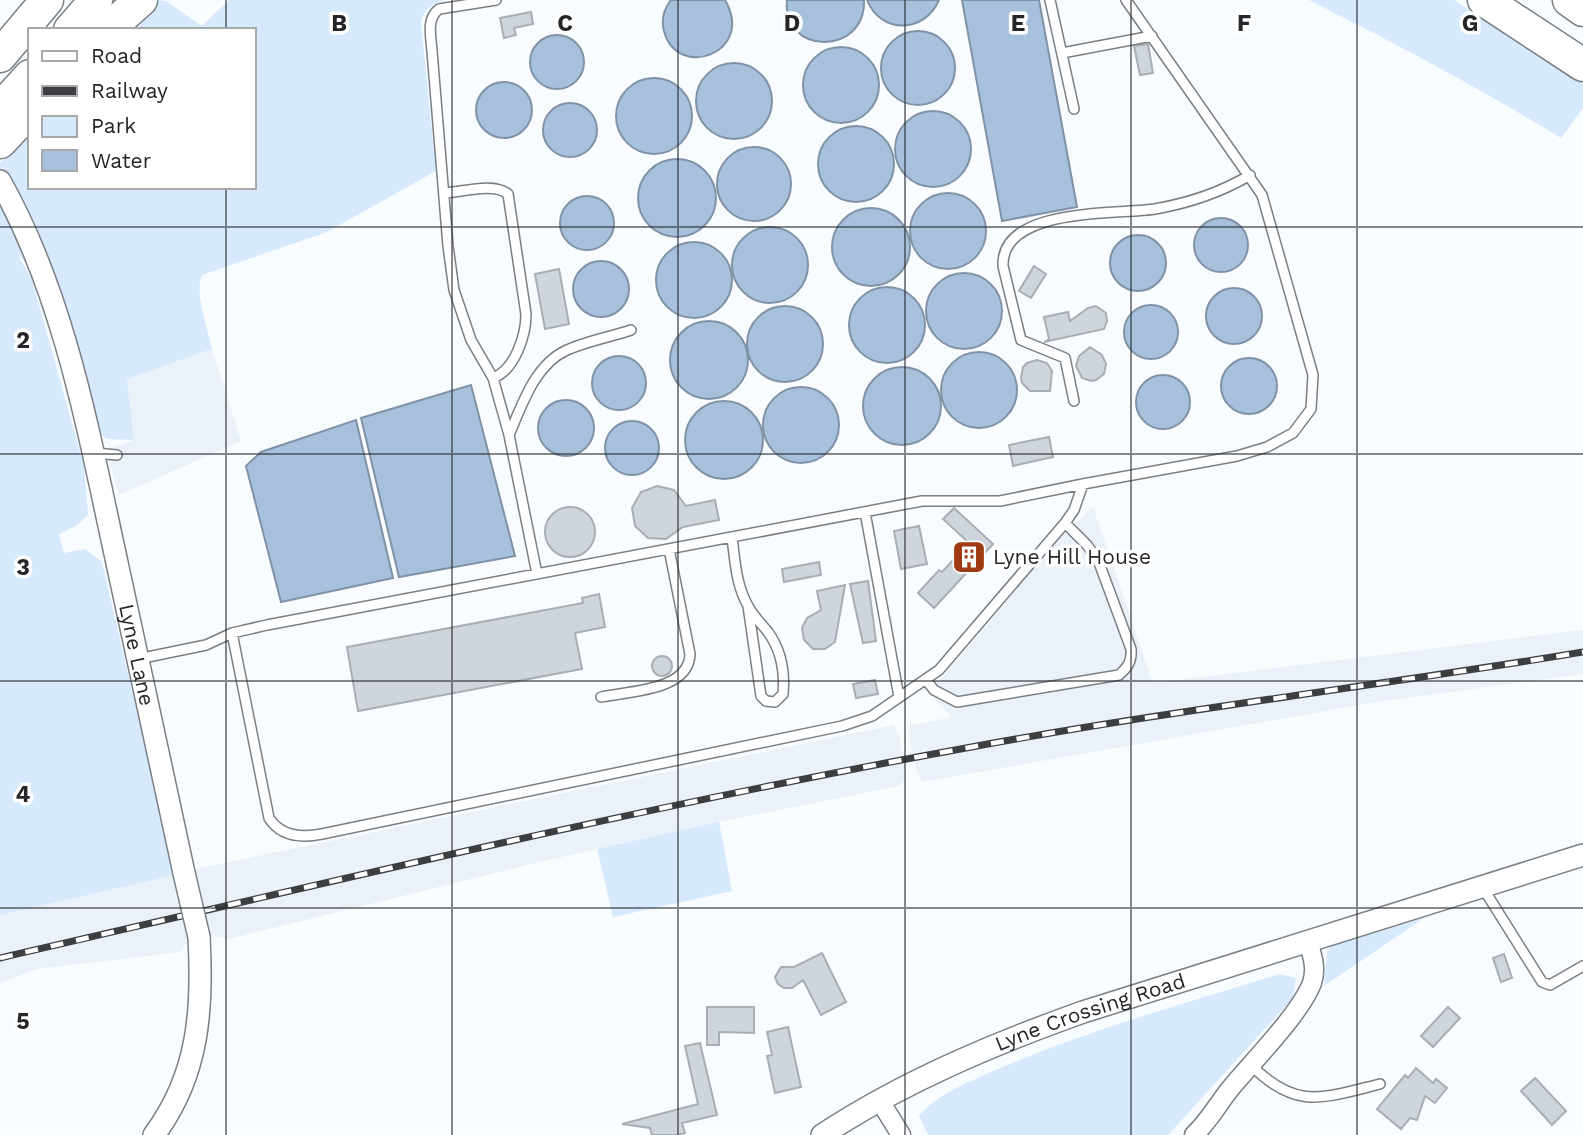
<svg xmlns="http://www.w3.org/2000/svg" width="1583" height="1135" viewBox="0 0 1583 1135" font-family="'Work Sans',sans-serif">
<rect width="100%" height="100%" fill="#f9fcfe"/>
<!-- built -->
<path fill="#eaf1f9" d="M 212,349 L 241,441 L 119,495 L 107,454 L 103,451 L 134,440 L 127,379 Z
M 1093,507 L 1153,683 L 1583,630 L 1583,674 L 1377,702 L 922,782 L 915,766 L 909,736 L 910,722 L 914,725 L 952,717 L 929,694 L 1058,539 Z
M 894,725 L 899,736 L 905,767 L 904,780 L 899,786 L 719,822 L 535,863 L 229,939 L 208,935 L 193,871 L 200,868 Z
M 175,875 L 190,939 L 180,952 L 37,969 L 0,983 L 0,915 Z"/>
<!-- green -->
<path fill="#d6e9fd" d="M 159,0 L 166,1 L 202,26 L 229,0 L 446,0 C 432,3 425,8 421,22 L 436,171 L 327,232 L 202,275 C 194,291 208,331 212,349 L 127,379 L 134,440 L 107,439 L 100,434 L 74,327 L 16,251 L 32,280 L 84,466 L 88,515 L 76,526 L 59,534 L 64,553 L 85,549 L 102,562 L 175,875 L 0,915 L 0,163 L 30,133 L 30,187 L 254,187 L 254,30 L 130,30 Z
M 1309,0 L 1454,0 L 1583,84 L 1583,108 L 1561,138 C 1479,88 1395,43 1309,0 Z
M 719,822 L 732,891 L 613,917 L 597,849 Z
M 1424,918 L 1324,986 L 1327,953 L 1331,946 Z
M 1280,974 L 1296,978 L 1293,998 L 1168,1135 L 928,1135 L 919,1116 C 938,1094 965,1084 991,1072 C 1084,1031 1183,1004 1280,974 Z"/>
<!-- water -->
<path fill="#a7c1dc" stroke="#8092a6" stroke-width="2" d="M 671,0 L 725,0 C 756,53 677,81 664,31 C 661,20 664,9 671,0 Z
M 787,0 L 864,0 C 866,57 781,55 787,0 Z
M 867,0 L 939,0 C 925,33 881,35 867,0 Z
M 962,0 L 1039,0 L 1077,207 L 1002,221 Z
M881 68a37 37 0 1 1 74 0a37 37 0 1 1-74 0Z
M530 62a27 27 0 1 1 54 0a27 27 0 1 1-54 0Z
M803 85a38 38 0 1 1 76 0a38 38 0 1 1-76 0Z
M696 101a38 38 0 1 1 76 0a38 38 0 1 1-76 0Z
M616 116a38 38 0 1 1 76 0a38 38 0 1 1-76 0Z
M476 110a28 28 0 1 1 56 0a28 28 0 1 1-56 0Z
M543 130a27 27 0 1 1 54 0a27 27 0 1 1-54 0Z
M895 149a38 38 0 1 1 76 0a38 38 0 1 1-76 0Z
M818 164a38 38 0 1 1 76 0a38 38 0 1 1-76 0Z
M717 184a37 37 0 1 1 74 0a37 37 0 1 1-74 0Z
M638 198a39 39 0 1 1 78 0a39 39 0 1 1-78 0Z
M910 231a38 38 0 1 1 76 0a38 38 0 1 1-76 0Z
M560 223a27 27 0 1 1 54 0a27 27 0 1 1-54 0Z
M832 247a39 39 0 1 1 78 0a39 39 0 1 1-78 0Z
M1194 245a27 27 0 1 1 54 0a27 27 0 1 1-54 0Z
M732 265a38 38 0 1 1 76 0a38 38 0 1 1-76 0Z
M1110 263a28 28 0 1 1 56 0a28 28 0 1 1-56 0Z
M656 280a38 38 0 1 1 76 0a38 38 0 1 1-76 0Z
M573 289a28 28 0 1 1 56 0a28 28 0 1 1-56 0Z
M926 311a38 38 0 1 1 76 0a38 38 0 1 1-76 0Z
M849 325a38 38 0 1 1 76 0a38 38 0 1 1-76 0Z
M1206 316a28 28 0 1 1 56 0a28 28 0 1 1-56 0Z
M1124 332a27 27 0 1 1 54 0a27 27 0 1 1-54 0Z
M747 344a38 38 0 1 1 76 0a38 38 0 1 1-76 0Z
M670 360a39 39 0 1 1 78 0a39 39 0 1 1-78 0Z
M941 390a38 38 0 1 1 76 0a38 38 0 1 1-76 0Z
M592 383a27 27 0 1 1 54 0a27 27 0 1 1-54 0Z
M1221 386a28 28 0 1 1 56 0a28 28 0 1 1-56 0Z
M863 406a39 39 0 1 1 78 0a39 39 0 1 1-78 0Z
M1136 402a27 27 0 1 1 54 0a27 27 0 1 1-54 0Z
M 471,385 L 515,556 L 399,577 L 361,418 Z
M763 425a38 38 0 1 1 76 0a38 38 0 1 1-76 0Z
M538 428a28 28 0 1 1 56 0a28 28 0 1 1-56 0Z
M685 440a39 39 0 1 1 78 0a39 39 0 1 1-78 0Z
M 356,420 L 393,578 L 281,602 L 246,466 L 261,452 Z
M605 448a27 27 0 1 1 54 0a27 27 0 1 1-54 0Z"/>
<!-- building -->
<path fill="#cfd5dc" stroke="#a8aeb4" stroke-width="2" d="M 531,12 L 533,24 L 514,28 L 516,35 L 504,38 L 500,18 Z
M 1148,44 L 1153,73 L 1140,75 L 1134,46 Z
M 1034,266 L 1046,274 L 1031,298 L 1019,291 Z
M 559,269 L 569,324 L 545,329 L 535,274 Z
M 1096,306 L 1106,313 L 1107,321 L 1104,329 L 1044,342 L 1049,339 L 1044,317 L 1068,312 L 1070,321 L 1088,308 Z
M 1090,347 L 1102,355 L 1106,364 L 1104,374 L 1096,380 L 1091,381 L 1082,378 L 1076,366 L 1079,356 Z
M 1037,360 L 1047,363 L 1052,371 L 1050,391 L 1030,391 L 1022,383 L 1021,378 L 1023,367 L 1027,363 Z
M 1049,437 L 1053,457 L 1013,466 L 1009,445 Z
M 657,486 L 674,490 L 686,506 L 715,500 L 719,520 L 683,527 L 666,539 L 648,538 L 635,526 L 632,508 L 641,492 Z
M545 532a25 25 0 1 1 50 0a25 25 0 1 1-50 0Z
M 954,508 L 993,544 L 934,608 L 918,593 L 939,570 L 942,572 L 969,543 L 943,519 Z
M 919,526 L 927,564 L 901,569 L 894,531 Z
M 819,562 L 821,575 L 784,582 L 782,569 Z
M 868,581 L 876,641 L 863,643 L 850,584 Z
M 845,585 L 835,642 L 825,649 L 813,649 L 804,640 L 802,628 L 807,618 L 821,610 L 817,591 Z
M 599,594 L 605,627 L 575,633 L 582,669 L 358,711 L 347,647 L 583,603 L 582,598 Z
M652 666a10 10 0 1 1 20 0a10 10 0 1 1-20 0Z
M 875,680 L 878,694 L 856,698 L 853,684 Z
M 822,953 L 846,1002 L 821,1015 L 803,980 L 792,988 L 784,988 L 778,984 L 775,977 L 781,967 L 794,967 Z
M 1504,954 L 1512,978 L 1501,982 L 1493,958 Z
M 707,1007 L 754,1007 L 754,1033 L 719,1032 L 719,1045 L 707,1045 Z
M 1448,1007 L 1460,1018 L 1433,1047 L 1421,1036 Z
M 788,1027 L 801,1087 L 775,1093 L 767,1056 L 772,1055 L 767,1032 Z
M 700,1043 L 717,1115 L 682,1123 L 685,1133 L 678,1135 L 652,1135 L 650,1128 L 622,1124 L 698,1104 L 685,1046 Z
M 1416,1068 L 1433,1083 L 1436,1079 L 1447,1088 L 1435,1103 L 1425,1096 L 1417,1120 L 1410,1118 L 1401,1129 L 1377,1109 L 1405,1075 L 1408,1078 Z
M 1535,1078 L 1566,1111 L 1552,1125 L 1521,1091 Z"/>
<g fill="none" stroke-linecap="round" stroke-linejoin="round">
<!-- service casing -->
<g stroke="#797f84" stroke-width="12">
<path id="service" d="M 496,0 L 439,9 C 426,19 431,36 432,51 L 448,246 L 454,290 L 471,340 L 493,378 L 509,435 L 537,574
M 1050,0 L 1074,109
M 1062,53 L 1152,36
M 445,193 C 462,192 494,182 508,194 L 526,314 C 526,335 515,370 493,378
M 1074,401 L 1065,358 L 1021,340 L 1003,266 C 1001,207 1115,215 1155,209 C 1189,203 1220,193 1250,175
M 509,435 C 522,405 535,364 567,350 C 587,341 610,337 631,330
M 95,453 L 117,455
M 865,512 L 899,697
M 732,537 C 735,561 736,585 748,606 C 753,616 761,623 768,632 C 781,650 785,672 783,694 L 775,702 L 766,701 L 761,696 L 748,606
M 232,633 L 269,818 C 281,837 302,838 322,834 L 842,726 L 872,716 L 939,670 L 1065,523 L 1074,510 L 1083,484
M 138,659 L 206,645 L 232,633 L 267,625 L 922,501 L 1000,501 L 1083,484 L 1237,456 L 1267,447 L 1293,433 L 1311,409 L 1313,375 L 1262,195 L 1126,0
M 926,680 L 934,690 L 957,702 L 1119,675 C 1128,667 1132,661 1131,649 L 1098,560 L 1087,545 L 1065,523
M 601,697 C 629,691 689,691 690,654 L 669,549
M 1483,888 L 1542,982 L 1550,985 L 1583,966
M 1250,1064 C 1296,1111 1323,1098 1380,1084"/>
</g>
<!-- minor casing -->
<g stroke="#797f84" stroke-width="21">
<path id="minor" d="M 880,1101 L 901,1135
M 1194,1135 C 1209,1121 1218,1104 1230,1089 C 1253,1061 1300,1014 1312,983 C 1317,968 1312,955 1308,941"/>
</g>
<!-- tertiary casing -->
<g stroke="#797f84" stroke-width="24">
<g id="tertiary">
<path id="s1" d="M 0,181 C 61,290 85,414 111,535 C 135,648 159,761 184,873"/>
<path d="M 154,1135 C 199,1075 203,1009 199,937"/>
<path id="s2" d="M 822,1135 C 903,1082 993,1044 1083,1012 L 1583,855"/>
</g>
</g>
<!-- motorway casing -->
<g stroke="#797f84" stroke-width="35">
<path id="motorway" d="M 1484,0 L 1583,65
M 1569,0 L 1583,10
M 70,30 L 96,0
M 107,30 L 141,0
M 0,56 L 47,0
M 0,109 L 30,76
M 0,142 L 30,110"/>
</g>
<!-- service -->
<use href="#service" stroke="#fff" stroke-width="9"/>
<!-- minor -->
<use href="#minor" stroke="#fff" stroke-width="18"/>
<!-- tertiary -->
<use href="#tertiary" stroke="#fff" stroke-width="21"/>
<!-- motorway -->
<use href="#motorway" stroke="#fff" stroke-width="32"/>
<!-- rail casing -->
<g stroke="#3c3e41" stroke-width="7">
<path id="rail" d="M 0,958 C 321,884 642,807 966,748 C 1171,710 1378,686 1583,652"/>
</g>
<!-- rail -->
<use href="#rail" stroke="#fff" stroke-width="4.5" stroke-dasharray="13" stroke-linecap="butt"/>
<!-- tertiary-bridge casing -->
<g stroke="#797f84" stroke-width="24" stroke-linecap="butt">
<path id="tertiary-bridge" d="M 184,873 L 199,937"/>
</g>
<!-- tertiary-bridge -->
<use href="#tertiary-bridge" stroke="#fff" stroke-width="21"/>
</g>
<!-- grid -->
<path fill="none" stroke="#242629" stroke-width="2" stroke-opacity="0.55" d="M 226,0 L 226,30M 452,0 L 452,1135M 678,0 L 678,1135M 905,0 L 905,1135M 1131,0 L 1131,1135M 1357,0 L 1357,1135M 226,187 L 226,1135M 0,227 L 1583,227M 0,454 L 1583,454M 0,681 L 1583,681M 0,908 L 1583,908"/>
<!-- icons -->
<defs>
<g id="building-square" transform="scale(1.75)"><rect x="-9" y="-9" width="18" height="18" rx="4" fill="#a03a12" stroke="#fff"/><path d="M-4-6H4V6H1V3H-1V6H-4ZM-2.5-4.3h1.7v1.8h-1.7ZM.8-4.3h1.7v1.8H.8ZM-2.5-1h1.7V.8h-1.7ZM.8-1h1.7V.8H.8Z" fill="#fff"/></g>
</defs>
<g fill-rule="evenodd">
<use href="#building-square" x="969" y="557"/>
</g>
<g text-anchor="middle" stroke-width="7" stroke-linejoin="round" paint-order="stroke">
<!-- poi labels -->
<g font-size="21" fill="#242629" stroke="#fff" text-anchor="start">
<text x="993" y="564">Lyne Hill House</text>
</g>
<!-- street labels -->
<g font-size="21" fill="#242629" stroke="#fff">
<text dy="7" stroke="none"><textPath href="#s1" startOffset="495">Lyne Lane</textPath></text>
<text dy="7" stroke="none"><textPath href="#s2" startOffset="296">Lyne Crossing Road</textPath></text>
</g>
</g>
<g font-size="23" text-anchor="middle" font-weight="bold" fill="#242629" stroke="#fff" stroke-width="7" stroke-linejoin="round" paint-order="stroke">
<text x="339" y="31">B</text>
<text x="565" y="31">C</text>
<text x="792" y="31">D</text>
<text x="1018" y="31">E</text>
<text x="1244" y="31">F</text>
<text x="1470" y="31">G</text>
<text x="23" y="348">2</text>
<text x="23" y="575">3</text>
<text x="23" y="802">4</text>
<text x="23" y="1029">5</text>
</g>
<!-- legend -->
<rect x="28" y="28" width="228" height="161" fill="#ffffff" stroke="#a7a8a9" stroke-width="2"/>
<rect x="42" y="51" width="35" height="10" fill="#ffffff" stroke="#a7a8a9" stroke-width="2"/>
<text x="91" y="63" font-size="21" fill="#242629">Road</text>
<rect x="42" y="86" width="35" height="10" fill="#3c3e41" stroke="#a7a8a9" stroke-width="2"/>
<text x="91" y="98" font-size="21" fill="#242629">Railway</text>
<rect x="42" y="116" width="35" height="21" fill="#d6e9fd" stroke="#a7a8a9" stroke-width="2"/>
<text x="91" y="133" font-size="21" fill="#242629">Park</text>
<rect x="42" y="150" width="35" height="21" fill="#a7c1dc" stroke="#a7a8a9" stroke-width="2"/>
<text x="91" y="168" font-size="21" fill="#242629">Water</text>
</svg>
